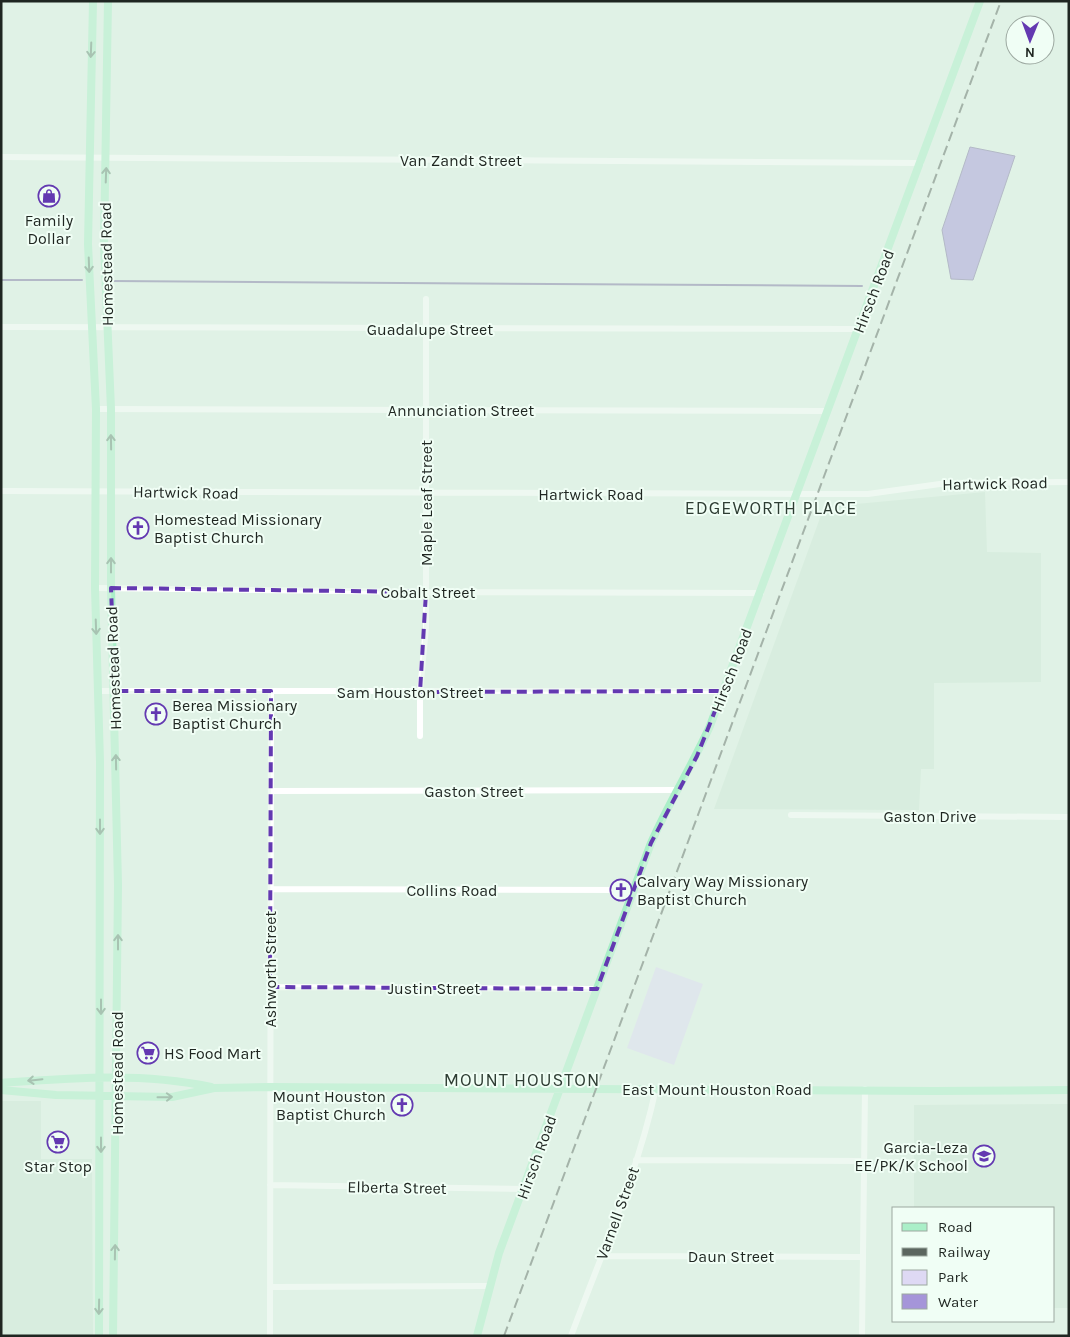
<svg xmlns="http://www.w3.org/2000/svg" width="1070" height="1337" viewBox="0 0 1070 1337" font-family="Karla,sans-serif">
<rect width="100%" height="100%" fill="#e0f2e6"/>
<!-- built -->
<path fill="#cee7d7" d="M 985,492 L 987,552 L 1041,553 L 1041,682 L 934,683 L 934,769 L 921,769 L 919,810 L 714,809 L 824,507 Z
M 1,1101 L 41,1101 L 41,1159 L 92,1159 L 93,1336 L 1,1336 Z
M 1069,1104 L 1069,1308 L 1054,1308 L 1054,1208 L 914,1208 L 914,1105 Z"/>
<!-- green -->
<path fill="#ded9f4" d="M 656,967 L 703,984 L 674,1065 L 627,1048 Z"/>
<!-- water -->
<path fill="#a595d9" stroke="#7d74a2" d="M 970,147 L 1015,156 L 973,280 L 951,279 L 942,230 Z"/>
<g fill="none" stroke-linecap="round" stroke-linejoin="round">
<!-- stream -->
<path stroke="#7d74a2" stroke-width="2" d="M 1,280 L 82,280
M 111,281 L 862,286"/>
<!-- minor -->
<path stroke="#fff" stroke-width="6" d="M 1,157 L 921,163
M 1,327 L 859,329
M 96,409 L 827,411
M 1,491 L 817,494 L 868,494 L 947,483 L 1069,482
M 95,588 L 426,592 L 761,593
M 98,691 L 723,691
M 420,736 L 420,692 L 426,627 L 426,299
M 271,791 L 677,790
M 791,815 L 1069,817
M 271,889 L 633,890
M 270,987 L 597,989
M 636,1160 L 864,1161
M 270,1185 L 524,1189
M 601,1256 L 862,1257
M 270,1287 L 489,1286
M 270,1336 L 271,691
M 571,1336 C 601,1255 638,1173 656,1088
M 862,1336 L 865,1089"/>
<!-- major -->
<path stroke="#aaefc8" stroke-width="8" d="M 93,1 L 88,244 L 96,409 L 95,588 L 100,762 L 99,1336
M 108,1 L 104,244 L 111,409 L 111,588 L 118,885 L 113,1336
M 1,1083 C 71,1078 142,1072 211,1087
M 1,1090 L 56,1095 L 172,1097 L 214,1088 L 270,1087 L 934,1091 L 1069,1090
M 477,1336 L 499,1253 L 651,843 C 669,802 692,766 710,726 L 980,1"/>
<!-- rail -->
<path stroke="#5b665f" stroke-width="2" stroke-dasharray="10 5" stroke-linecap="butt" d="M 504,1336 L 1001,1"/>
</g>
<!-- one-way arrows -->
<defs><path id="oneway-shaft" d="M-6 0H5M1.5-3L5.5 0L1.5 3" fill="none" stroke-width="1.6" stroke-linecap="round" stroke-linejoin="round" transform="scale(1.25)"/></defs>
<g stroke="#648a74">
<use href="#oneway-shaft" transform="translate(91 50) rotate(92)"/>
<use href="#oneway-shaft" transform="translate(106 175) rotate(-88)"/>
<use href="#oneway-shaft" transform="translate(89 265) rotate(88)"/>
<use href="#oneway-shaft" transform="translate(111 442) rotate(-91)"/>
<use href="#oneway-shaft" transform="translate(111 565) rotate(-90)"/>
<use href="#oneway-shaft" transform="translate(96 627) rotate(88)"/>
<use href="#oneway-shaft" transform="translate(116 762) rotate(-91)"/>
<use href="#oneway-shaft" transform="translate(100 827) rotate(90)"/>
<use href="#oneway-shaft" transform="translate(118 942) rotate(-90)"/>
<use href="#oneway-shaft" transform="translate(101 1007) rotate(90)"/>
<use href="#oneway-shaft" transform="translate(35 1080) rotate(174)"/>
<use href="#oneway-shaft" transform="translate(165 1097) rotate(-1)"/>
<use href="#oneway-shaft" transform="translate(101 1145) rotate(90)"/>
<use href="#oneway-shaft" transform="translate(115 1252) rotate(-89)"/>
<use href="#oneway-shaft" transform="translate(99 1307) rotate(91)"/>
</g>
<!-- marked area -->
<path d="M0 0H1070V1337H0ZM 111,588 L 426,592 L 420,692 L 723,691 L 697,756 L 651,843 L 597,989 L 270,987 L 271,691 L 115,691 Z" fill="#e0f2e6" fill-opacity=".55" fill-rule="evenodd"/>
<path fill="none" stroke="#6339b1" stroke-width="4" stroke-dasharray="10 6" stroke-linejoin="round" d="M 111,588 L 426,592 L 420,692 L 723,691 L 697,756 L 651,843 L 597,989 L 270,987 L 271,691 L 115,691 Z"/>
<!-- icons -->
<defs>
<g id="shop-ring" transform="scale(1.125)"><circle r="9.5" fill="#f0fef5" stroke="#6339b1" stroke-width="1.5"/><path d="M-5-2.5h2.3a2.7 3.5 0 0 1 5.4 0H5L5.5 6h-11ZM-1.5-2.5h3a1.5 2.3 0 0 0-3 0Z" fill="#6339b1"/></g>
<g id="church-ring" transform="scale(1.125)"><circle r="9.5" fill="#f0fef5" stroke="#6339b1" stroke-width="1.5"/><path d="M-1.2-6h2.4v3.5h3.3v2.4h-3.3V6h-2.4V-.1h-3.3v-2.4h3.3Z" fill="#6339b1"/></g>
<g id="supermarket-ring" transform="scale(1.125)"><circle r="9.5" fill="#f0fef5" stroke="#6339b1" stroke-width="1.5"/><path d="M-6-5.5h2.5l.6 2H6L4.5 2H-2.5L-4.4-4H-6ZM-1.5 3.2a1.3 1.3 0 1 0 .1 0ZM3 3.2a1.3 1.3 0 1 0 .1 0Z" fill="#6339b1"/></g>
<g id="school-ring" transform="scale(1.125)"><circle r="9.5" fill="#f0fef5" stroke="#6339b1" stroke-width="1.5"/><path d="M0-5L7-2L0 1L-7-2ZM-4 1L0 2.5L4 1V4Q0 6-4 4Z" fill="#6339b1"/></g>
</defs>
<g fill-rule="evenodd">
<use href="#shop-ring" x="49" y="196"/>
<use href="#church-ring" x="138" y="528"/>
<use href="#church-ring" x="156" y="714"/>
<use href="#church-ring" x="621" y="890"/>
<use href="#supermarket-ring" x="148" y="1053"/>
<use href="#church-ring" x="402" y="1105"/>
<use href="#supermarket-ring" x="58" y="1142"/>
<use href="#school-ring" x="984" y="1156"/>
</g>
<g text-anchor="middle" stroke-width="4" stroke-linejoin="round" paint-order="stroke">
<!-- street labels -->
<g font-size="16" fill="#1f2621" stroke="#f0fef5">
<text x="461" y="166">Van Zandt Street</text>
<text transform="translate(106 264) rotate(-91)" y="6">Homestead Road</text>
<text transform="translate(873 291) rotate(-69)" y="6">Hirsch Road</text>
<text x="430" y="335">Guadalupe Street</text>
<text x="461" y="416">Annunciation Street</text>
<text transform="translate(995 483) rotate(-1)" y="6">Hartwick Road</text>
<text transform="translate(186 492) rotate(1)" y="6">Hartwick Road</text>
<text x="591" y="500">Hartwick Road</text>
<text transform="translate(426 503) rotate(-90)" y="6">Maple Leaf Street</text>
<text x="428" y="598">Cobalt Street</text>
<text transform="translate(113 668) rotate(-92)" y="6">Homestead Road</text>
<text transform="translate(731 670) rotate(-69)" y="6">Hirsch Road</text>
<text x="410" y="698">Sam Houston Street</text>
<text x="474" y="797">Gaston Street</text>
<text x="930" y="822">Gaston Drive</text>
<text x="452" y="896">Collins Road</text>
<text transform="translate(270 969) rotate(-90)" y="6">Ashworth Street</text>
<text x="434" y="994">Justin Street</text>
<text transform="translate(117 1073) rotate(-90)" y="6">Homestead Road</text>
<text x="717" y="1095">East Mount Houston Road</text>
<text transform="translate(536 1157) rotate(-70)" y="6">Hirsch Road</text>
<text transform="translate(397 1187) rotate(1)" y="6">Elberta Street</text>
<text transform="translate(617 1213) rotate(-70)" y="6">Varnell Street</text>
<text x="731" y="1262">Daun Street</text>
</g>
<!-- poi labels -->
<g font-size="16" fill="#1f2621" stroke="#f0fef5" text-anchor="start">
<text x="49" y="226" text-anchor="middle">Family<tspan x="49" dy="18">Dollar</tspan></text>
<text x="154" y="525">Homestead Missionary<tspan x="154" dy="18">Baptist Church</tspan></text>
<text x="172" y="711">Berea Missionary<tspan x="172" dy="18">Baptist Church</tspan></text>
<text x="637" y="887">Calvary Way Missionary<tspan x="637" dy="18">Baptist Church</tspan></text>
<text x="164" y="1059">HS Food Mart</text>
<text x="386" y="1102" text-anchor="end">Mount Houston<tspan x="386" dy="18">Baptist Church</tspan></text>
<text x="968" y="1153" text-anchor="end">Garcia-Leza<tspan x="968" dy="18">EE/PK/K School</tspan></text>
<text x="58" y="1172" text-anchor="middle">Star Stop</text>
</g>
<!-- neighbourhood labels -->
<g font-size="18" letter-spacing="1" fill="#2e3d33" stroke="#f0fef5">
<text x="771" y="514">EDGEWORTH PLACE</text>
<text x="522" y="1086">MOUNT HOUSTON</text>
</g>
</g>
<!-- border -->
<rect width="1070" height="1337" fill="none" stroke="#1f2621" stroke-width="5"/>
<!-- legend -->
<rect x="892" y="1207" width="162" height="115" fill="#f0fef5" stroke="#9ca8a0"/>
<rect x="902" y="1223" width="25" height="8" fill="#aaefc8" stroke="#9ca8a0"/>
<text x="938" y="1232" font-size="15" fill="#1f2621">Road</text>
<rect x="902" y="1248" width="25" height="8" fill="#5b665f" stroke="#9ca8a0"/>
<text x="938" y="1257" font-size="15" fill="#1f2621">Railway</text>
<rect x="902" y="1270" width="25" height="15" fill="#ded9f4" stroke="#9ca8a0"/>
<text x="938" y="1282" font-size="15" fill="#1f2621">Park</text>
<rect x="902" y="1294" width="25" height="15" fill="#a595d9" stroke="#9ca8a0"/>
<text x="938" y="1307" font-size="15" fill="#1f2621">Water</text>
<!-- north arrow -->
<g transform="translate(1030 40) rotate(181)"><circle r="24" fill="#f0fef5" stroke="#9ca8a0"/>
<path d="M0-4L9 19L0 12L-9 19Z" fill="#6339b1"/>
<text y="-8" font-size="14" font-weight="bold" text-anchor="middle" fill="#1f2621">N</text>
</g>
</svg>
